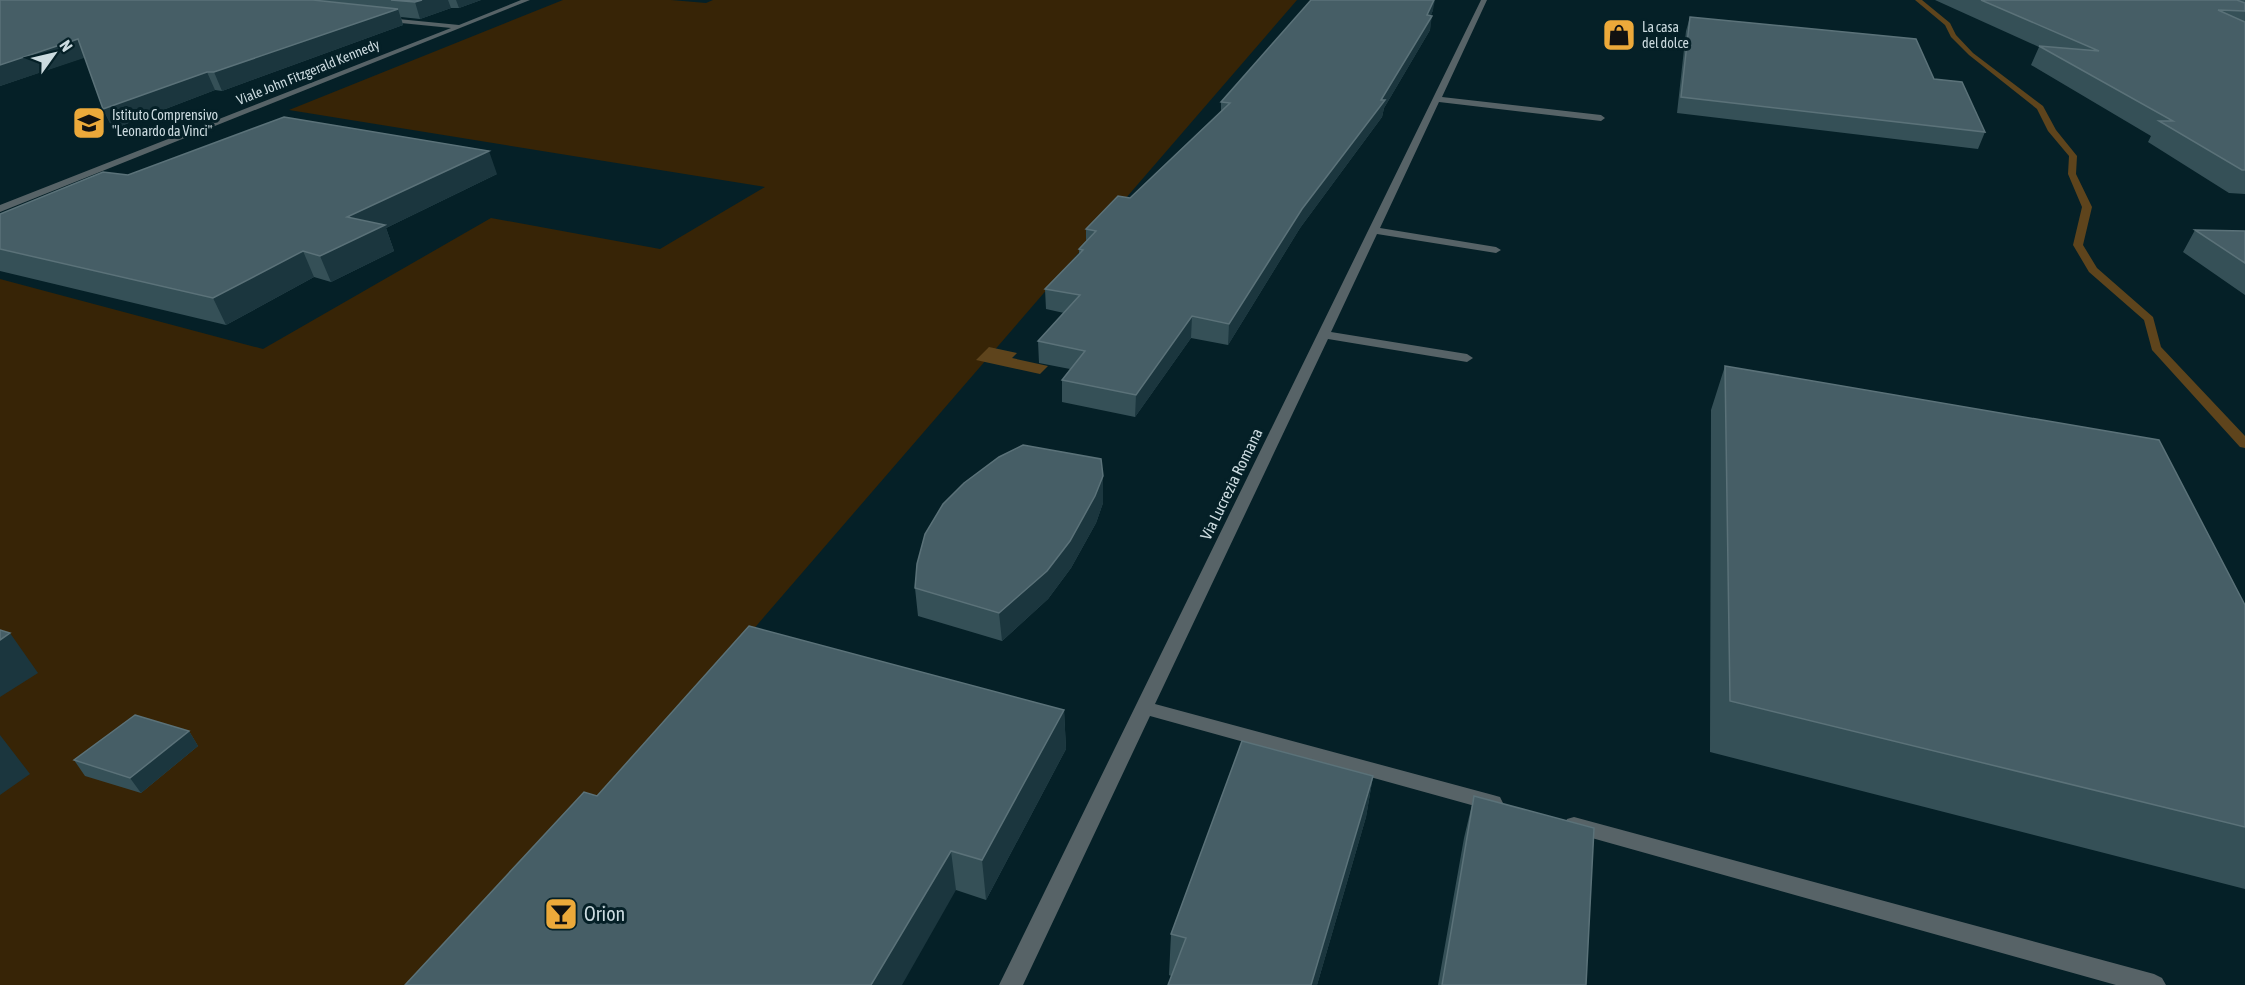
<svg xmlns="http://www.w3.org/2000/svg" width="2245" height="985" viewBox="0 0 2245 985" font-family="'Asap Condensed',sans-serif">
<rect width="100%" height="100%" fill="#052027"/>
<!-- green -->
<path fill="#372406" d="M 563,0 L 671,0 L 706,3 L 713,0 L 1297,0 L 446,985 L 0,985 L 0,279 L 263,349 L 491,218 L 660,249 L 765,187 L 289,110 Z"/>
<!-- water -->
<path fill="#5e441c" d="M 989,347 L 1017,353 L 1012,358 L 1048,366 L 1040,374 L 976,360 Z"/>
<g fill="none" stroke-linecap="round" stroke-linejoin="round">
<!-- stream -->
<path fill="#5e441c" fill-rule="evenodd" d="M 1915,0 L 1922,0 L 1950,23 L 1956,35 L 1973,53 L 2043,106 L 2056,130 L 2077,156 L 2076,174 L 2092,207 L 2083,245 L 2097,268 L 2153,317 L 2161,347 L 2245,436 L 2245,448 L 2240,447 L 2152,350 L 2144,320 L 2089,272 L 2073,245 L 2082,207 L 2068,174 L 2069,156 L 2048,131 L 2037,109 L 1969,55 L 1951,37 L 1945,25 Z"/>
<!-- minor -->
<path fill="#576367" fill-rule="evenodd" d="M 521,0 L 530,0 L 0,212 L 0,205 L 451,28 L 381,21 L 378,17 L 459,25 Z
M 1481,0 L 1487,0 L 1442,97 L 1601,115 L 1605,118 L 1601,121 L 1439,102 L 1380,228 L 1496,247 L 1501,250 L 1496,253 L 1377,234 L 1331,332 L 1467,354 L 1473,358 L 1467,362 L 1328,339 L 1155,704 L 1493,795 L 1500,797 L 1503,803 L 1500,809 L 1493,811 L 1150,716 L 1023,985 L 999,985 Z
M 1574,817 L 2154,974 L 2162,978 L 2166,985 L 2116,985 L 1574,833 L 1567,831 L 1564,825 L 1567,819 Z"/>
</g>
<!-- wall -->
<path fill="#355057" d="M 0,0 L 481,0 L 459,8 L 451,8 L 420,19 L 401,17 L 403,25 L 222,91 L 215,90 L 113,129 L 103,109 L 85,57 L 0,86 Z
M 1935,0 L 2245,0 L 2245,194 L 2229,193 L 2148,142 L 2151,136 L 2031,65 L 2039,47 Z
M 1433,10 L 1431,15 L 1430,30 L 1384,108 L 1382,117 L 1300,228 L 1228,345 L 1191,338 L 1135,417 L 1062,402 L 1062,380 L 1070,369 L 1039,363 L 1038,341 L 1064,313 L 1046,309 L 1045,289 L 1079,254 L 1079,249 L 1086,241 L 1086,229 L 1130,198 L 1221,111 L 1221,102 Z
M 1690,17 L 1934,79 L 1985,132 L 1978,149 L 1677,113 L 1686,31 Z
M 497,174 L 386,228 L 394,251 L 331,282 L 314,277 L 226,325 L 0,271 L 0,214 L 128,175 Z
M 2195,230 L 2245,231 L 2245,295 L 2183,252 Z
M 1725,366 L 2245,605 L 2245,889 L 1710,752 L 1711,410 Z
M 1103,476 L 1103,503 L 1096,523 L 1071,568 L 1048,599 L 1002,641 L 918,616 L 915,588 Z
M 1064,710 L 1066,749 L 986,900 L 956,890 L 597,796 Z
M 189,731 L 198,746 L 141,793 L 85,776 L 74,760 Z
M 1373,776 L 1366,817 L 1317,985 L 1168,985 L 1171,976 L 1169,975 L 1171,934 Z
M 1474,796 L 1586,985 L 1438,985 L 1464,838 Z"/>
<!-- shaded-wall -->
<path fill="#1b363e" d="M 422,0 L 448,0 L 451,8 L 420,19 L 415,2 Z
M 456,0 L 481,0 L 459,8 Z
M 1434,0 L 1435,0 L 1433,10 L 1429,20 L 1432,16 L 1430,30 L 1384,108 L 1382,117 L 1300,228 L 1228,345 L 1229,324 L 1302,209 L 1381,100 L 1427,15 Z
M 398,9 L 403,25 L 222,91 L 214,72 Z
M 78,39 L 87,57 L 0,86 L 0,65 Z
M 207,72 L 215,90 L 113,129 L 103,109 Z
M 489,151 L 497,174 L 386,228 L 394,251 L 331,282 L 320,256 L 347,217 Z
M 303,251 L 314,277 L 226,325 L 213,298 Z
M 1192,316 L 1191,338 L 1135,417 L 1136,395 Z
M 1103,476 L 1103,503 L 1096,523 L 1071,568 L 1048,599 L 1002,641 L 999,613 Z
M 10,633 L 38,673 L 0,697 L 0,640 Z
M 1064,710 L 1066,749 L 986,900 L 982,860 Z
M 189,731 L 198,746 L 141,793 L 130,778 Z
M 0,735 L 30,774 L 0,795 Z
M 1373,776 L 1366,817 L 1317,985 L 1311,985 Z
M 951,851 L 956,890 L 902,985 L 871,985 Z"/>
<!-- building -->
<path fill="#465e66" stroke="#5b7279" stroke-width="1.5" d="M 0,0 L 313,0 L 398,9 L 214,72 L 207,72 L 103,109 L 78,39 L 0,65 Z
M 391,0 L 422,0 L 415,2 Z
M 1311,0 L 1434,0 L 1427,15 L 1432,16 L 1381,100 L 1385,100 L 1302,209 L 1229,324 L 1192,316 L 1136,395 L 1062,380 L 1085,351 L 1038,341 L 1080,295 L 1045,289 L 1083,250 L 1079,249 L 1096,231 L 1086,229 L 1118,196 L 1130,198 L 1230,103 L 1221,102 Z
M 1981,0 L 2237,0 L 2245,3 L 2245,11 L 2218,10 L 2245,22 L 2245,170 L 2242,170 L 2159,121 L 2173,121 L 2039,46 L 2099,51 Z
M 1690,17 L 1916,39 L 1934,79 L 1962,82 L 1985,132 L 1681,97 Z
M 284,117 L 489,151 L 347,217 L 385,225 L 320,256 L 303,251 L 213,298 L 0,249 L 0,214 L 103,172 L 128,175 Z
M 2195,230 L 2245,231 L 2245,263 Z
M 1725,366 L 2159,440 L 2245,605 L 2245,827 L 1730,701 Z
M 1023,445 L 1101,459 L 1103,476 L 1095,496 L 1070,541 L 1047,571 L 999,613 L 915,588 L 917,564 L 925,534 L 943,504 L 964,483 L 999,457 Z
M 749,626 L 1064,710 L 982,860 L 951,851 L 871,985 L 405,985 L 584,792 L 597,796 Z
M 0,630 L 10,633 L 0,640 Z
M 135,715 L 189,731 L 130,778 L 74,760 Z
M 1242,741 L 1373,776 L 1311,985 L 1168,985 L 1186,938 L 1171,934 Z
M 1474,796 L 1594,828 L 1586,985 L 1442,985 Z"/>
<!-- icons -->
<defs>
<g id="shop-square" transform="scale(1.725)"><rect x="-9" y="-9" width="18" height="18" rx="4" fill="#eca93a" stroke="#052027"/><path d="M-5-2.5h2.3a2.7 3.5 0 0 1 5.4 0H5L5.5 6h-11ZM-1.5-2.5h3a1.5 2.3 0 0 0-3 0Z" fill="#111"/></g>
<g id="school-square" transform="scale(1.725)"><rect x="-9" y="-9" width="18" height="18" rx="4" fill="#eca93a" stroke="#052027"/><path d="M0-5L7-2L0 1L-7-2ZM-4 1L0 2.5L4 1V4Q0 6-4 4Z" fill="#111"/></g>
<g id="bar-square" transform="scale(1.725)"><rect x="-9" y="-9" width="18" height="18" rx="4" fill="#eca93a" stroke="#052027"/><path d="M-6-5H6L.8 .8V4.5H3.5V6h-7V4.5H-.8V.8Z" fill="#111"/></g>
</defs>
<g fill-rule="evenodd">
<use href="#shop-square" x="1619" y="35"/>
<use href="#school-square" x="89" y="123"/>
<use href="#bar-square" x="561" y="914"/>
</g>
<g text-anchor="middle" stroke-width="6" stroke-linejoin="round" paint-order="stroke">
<!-- far-poi labels -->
<g font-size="14" fill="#ccdbe0" stroke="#052027" text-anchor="start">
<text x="1642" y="32">La casa<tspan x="1642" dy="16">del dolce</tspan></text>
<text x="112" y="120">Istituto Comprensivo<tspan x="112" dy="16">"Leonardo da Vinci"</tspan></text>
</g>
<!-- far-street labels -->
<g font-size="14" fill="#ccdbe0" stroke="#052027">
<text transform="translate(308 72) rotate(-22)" y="5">Viale John Fitzgerald Kennedy</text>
</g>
<!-- street labels -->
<g font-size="16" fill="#ccdbe0" stroke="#052027">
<text transform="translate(1231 484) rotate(-64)" y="6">Via Lucrezia Romana</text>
</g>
<!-- near-poi labels -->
<g font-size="20" fill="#ccdbe0" stroke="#052027" text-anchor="start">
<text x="584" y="921">Orion</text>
</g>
</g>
<!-- north arrow -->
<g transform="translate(54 54) rotate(56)" stroke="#052027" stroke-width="4.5" paint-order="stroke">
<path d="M0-4.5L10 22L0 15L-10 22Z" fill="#ccdbe0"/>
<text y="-9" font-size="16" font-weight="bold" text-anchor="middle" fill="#ccdbe0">N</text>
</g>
</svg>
